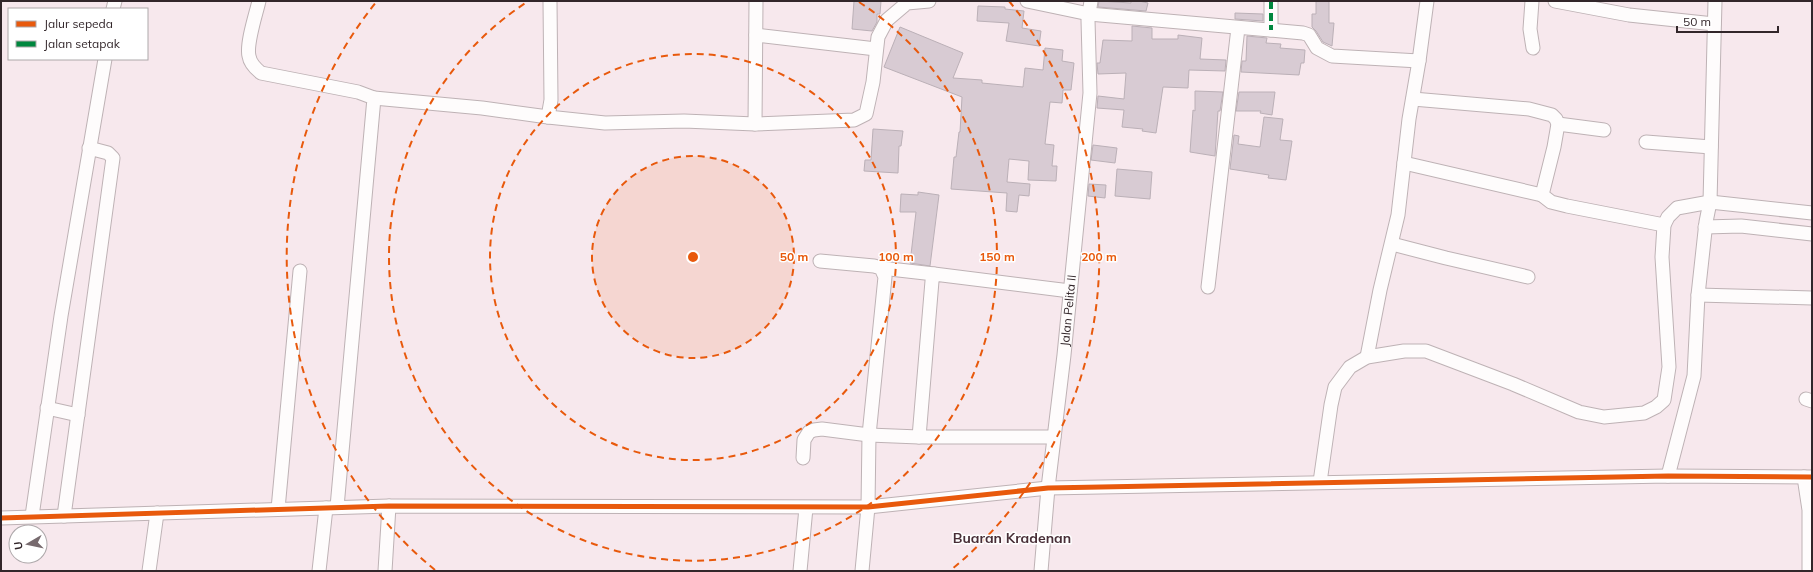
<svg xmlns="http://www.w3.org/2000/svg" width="1813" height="572" viewBox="0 0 1813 572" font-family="Mulish,sans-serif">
<rect width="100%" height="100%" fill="#f7e8ed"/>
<!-- building -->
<path fill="#d8cbd3" stroke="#bbb0b7" d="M 854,1 L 881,1 L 880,14 L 877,14 L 877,22 L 872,31 L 852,29 Z
M 1099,1 L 1131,3 L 1131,1 L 1139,1 L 1148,3 L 1146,11 L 1098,7 Z
M 1316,1 L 1329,1 L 1329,23 L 1334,23 L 1332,46 L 1323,42 L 1316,31 L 1312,27 L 1312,14 L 1316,14 Z
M 978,6 L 1005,7 L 1005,9 L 1024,11 L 1022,28 L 1041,31 L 1039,46 L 1006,41 L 1009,23 L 977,21 Z
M 1235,13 L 1263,14 L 1263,21 L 1235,19 Z
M 1132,26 L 1152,28 L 1152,39 L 1178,39 L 1178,35 L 1202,38 L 1200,59 L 1226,60 L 1225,71 L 1189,70 L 1188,88 L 1163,87 L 1156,133 L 1142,131 L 1143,129 L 1122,127 L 1124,110 L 1097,108 L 1098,96 L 1124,99 L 1126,73 L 1098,74 L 1097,63 L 1100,63 L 1103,40 L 1132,41 Z
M 900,27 L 963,53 L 953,78 L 982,80 L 982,83 L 1023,87 L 1025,68 L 1043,70 L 1045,48 L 1063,50 L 1062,61 L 1074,63 L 1071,90 L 1063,90 L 1062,103 L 1050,102 L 1045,144 L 1054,145 L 1052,166 L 1057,166 L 1056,181 L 1028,180 L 1029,161 L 1009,159 L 1007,182 L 1030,184 L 1029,196 L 1019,195 L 1017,212 L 1006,211 L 1007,193 L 951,189 L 954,157 L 956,157 L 959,132 L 960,132 L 962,97 L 884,67 Z
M 1247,36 L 1267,38 L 1266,43 L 1281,44 L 1280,48 L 1305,50 L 1304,63 L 1301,63 L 1299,75 L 1241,72 L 1242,61 L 1246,61 Z
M 1195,91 L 1223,92 L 1220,111 L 1218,111 L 1215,156 L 1190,152 L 1193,110 L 1195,111 Z
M 1239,92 L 1275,92 L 1272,115 L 1260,113 L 1261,111 L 1236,111 Z
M 1264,117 L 1283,119 L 1280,140 L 1292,141 L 1286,180 L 1268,178 L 1269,175 L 1230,169 L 1234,135 L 1239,136 L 1238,144 L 1260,147 Z
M 873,129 L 903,131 L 901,146 L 899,146 L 898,173 L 864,171 L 865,160 L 871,160 Z
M 1093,145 L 1117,148 L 1115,163 L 1091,160 Z
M 1117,169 L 1152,172 L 1150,199 L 1115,196 Z
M 1089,184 L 1106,185 L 1105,198 L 1088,196 Z
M 918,192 L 939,195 L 930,266 L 910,263 L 916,212 L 900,212 L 901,194 L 918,195 Z"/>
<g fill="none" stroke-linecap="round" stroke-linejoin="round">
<!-- minor casing -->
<g stroke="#beb2b5" stroke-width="15">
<g id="minor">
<path d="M 259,1 C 256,14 246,44 249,56 C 250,63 256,69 261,73 L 358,92 L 374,98 L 337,507"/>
<path d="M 550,1 L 551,100 L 548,117 L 605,123 L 684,121 L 755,124 L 854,120 L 866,114 L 873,82 L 878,37 L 887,20 L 907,3 L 929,1"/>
<path d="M 1027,1 L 1089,14 L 1303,33 L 1309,35 L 1317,48 L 1332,56 L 1419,61 L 1427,1"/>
<path d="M 1271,1 L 1271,30"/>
<path d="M 1532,1 L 1530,29 L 1533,48"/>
<path d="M 1555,1 L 1629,15 L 1714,24"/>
<path d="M 113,9 L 115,1"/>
<path d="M 756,35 L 876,49"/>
<path d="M 374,98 L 482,108 L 548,117"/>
<path d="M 1413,99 L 1529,109 L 1552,115 L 1556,119 L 1558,124 L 1554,147 L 1542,195 L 1551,202 L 1567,206 L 1664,225"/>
<path d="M 755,124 L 756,1"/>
<path d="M 1558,124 L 1604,130"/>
<path d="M 1646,142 L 1711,147"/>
<path d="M 1404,163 L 1542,195"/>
<path d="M 1705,227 L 1741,226 L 1812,234"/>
<path d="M 1392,244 L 1446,258 L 1528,277"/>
<path d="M 820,261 L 874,266 L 881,268 L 885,277 L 869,435 L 868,507 L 862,571"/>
<path d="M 881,268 L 934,274"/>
<path d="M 1208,287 L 1238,28"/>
<path d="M 1698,295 L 1812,298"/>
<path d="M 1367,357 L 1380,290 L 1398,215 L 1409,119 L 1419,61"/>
<path d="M 1806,399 L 1812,401"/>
<path d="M 47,408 L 78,415"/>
<path d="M 1054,437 L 919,437 L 932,281 L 934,274 L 1070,291"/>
<path d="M 803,458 L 804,440 L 809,432 L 814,430 L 822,429 L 869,435 L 919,437"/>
<path d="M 1668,476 L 1694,376 L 1698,295 L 1706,222 L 1710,202 L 1715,1"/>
<path d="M 1804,477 L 1809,510 L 1809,571"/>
<path d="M 1320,482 L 1331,405 L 1335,387 L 1350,367 L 1367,357 L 1404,351 L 1426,351 L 1513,384 L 1579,412 L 1604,417 L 1644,413 L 1656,407 L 1664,400 L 1669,367 L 1662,257 L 1664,225 L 1668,217 L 1677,208 L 1710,202 L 1812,213"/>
<path d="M 278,509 L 300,271"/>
<path d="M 32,516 L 61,316 L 105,59"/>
<path d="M 64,516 L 113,158 L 108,153 L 89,148"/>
<path d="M 1,518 L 389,506 L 868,507 L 1048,488 L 1668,476 L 1812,477"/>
<path d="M 149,571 L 157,513"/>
<path d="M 319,571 L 326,508"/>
<path d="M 385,571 L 389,506"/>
<path d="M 800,571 L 806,508"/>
<path id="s1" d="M 1041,571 L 1048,488 L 1064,355 L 1090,93 L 1088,20 L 1091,1"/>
</g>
</g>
<!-- minor -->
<use href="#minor" stroke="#fefcfc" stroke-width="13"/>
<!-- quiet -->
<path stroke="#00873e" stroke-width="4" stroke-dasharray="8 4" stroke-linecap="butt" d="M 1271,1 L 1271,30"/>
<!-- cycleway casing -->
<g stroke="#fff" stroke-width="8">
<path id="cycleway" d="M 1,518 L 389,506 L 868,507 L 1048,488 L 1668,476 L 1812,477"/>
</g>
<!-- cycleway -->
<use href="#cycleway" stroke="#e8590c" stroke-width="5"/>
</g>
<!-- distance rings -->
<circle cx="693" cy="257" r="101" fill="#e8590c" fill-opacity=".12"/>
<g fill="none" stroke="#e8590c" stroke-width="2" stroke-dasharray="7 5">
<circle cx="693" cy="257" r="101"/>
<circle cx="693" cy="257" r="203"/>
<path d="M859 2A304 304 0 1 1 527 2"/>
<path d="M435 570A406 406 0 0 1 377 1M1009 1A406 406 0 0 1 951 570"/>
</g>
<g text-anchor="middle" stroke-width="3" stroke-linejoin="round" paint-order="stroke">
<!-- street labels -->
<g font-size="12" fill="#32262a" stroke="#fff">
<text dy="4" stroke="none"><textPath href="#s1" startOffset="262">Jalan Pelita II</textPath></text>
</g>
<!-- quarter labels -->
<g font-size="14" font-weight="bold" fill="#482e37" stroke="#fff">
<text x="1012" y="543">Buaran Kradenan</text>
</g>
</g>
<circle cx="693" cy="257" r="6" fill="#e8590c" stroke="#fff" stroke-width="2"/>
<g font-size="12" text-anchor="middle" font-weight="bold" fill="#e8590c" stroke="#fff" stroke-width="3" stroke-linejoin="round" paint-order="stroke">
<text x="794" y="261">50 m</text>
<text x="896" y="261">100 m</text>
<text x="997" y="261">150 m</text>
<text x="1099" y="261">200 m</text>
</g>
<!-- border -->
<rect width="1813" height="572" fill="none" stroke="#32262a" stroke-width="4"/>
<!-- legend -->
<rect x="8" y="8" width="140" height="52" fill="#ffffff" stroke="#ada8aa"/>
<rect x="16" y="21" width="20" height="6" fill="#e8590c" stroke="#ada8aa"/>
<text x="44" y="28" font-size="12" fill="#32262a">Jalur sepeda</text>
<rect x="16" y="41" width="20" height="6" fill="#00873e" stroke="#ada8aa"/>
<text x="44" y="48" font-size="12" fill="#32262a">Jalan setapak</text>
<!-- north arrow -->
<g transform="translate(28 544) rotate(261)"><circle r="19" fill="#ffffff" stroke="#ada8aa"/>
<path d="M0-3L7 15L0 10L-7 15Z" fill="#776a6e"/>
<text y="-6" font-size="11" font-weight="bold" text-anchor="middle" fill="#32262a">U</text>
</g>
<!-- scale -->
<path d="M1677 26v6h101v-6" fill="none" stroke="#32262a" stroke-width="2"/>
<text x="1683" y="26" font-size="12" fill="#32262a" stroke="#ffffff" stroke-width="3" paint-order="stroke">50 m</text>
</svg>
